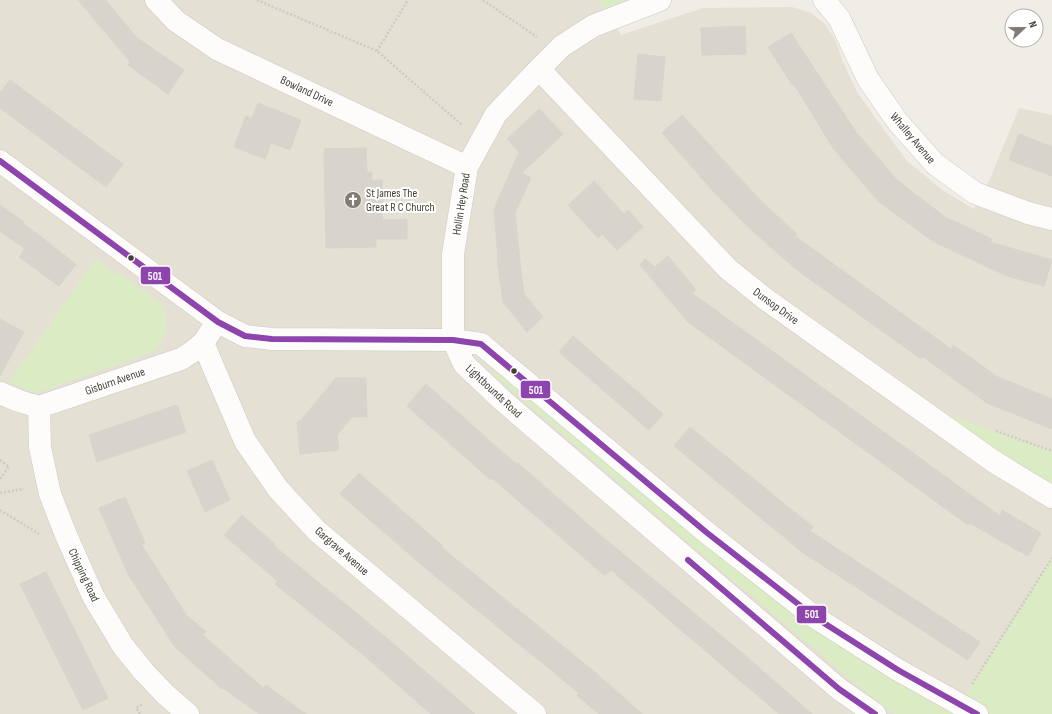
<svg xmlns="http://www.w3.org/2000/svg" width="1052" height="714" viewBox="0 0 1052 714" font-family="'Sofia Sans Condensed',sans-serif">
<rect width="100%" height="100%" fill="#f0ede6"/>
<!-- residential -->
<path fill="#e4e0d3" d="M 0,0 L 599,0 L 621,35 L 703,8 L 792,7 L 811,13 L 824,23 L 835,39 L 843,62 L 857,92 L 879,123 L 907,161 L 942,190 L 974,209 L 989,181 L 1019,108 L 1052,115 L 1052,714 L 0,714 Z"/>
<!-- green -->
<path fill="#dbecc4" d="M 599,0 L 628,0 L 605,10 Z
M 96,259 L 115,275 L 118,272 L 161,304 L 166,316 L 166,331 L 161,343 L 152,352 L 40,392 L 29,391 L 9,382 Z
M 499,368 L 956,714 L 895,714 L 887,709 L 849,678 L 716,566 L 492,373 Z
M 928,408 L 1052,451 L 1052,493 Z
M 1052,558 L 1052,714 L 980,714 L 960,704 Z"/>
<!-- building -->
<path fill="#d8d4cd" stroke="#d8d4cc" d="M 78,0 L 106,0 L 136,37 L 184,70 L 168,94 L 128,65 L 130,62 Z
M 745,26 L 746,54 L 702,55 L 701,28 Z
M 791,33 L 856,132 L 897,180 L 945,217 L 992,239 L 990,242 L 1052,260 L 1044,286 L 1007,276 L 934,242 L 878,201 L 833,148 L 794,84 L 792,85 L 768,47 Z
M 638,54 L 665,57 L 661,101 L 634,99 Z
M 10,80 L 123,164 L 106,187 L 0,108 L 0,93 Z
M 258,103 L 301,120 L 290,150 L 271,143 L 265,159 L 234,147 L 246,116 L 252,118 Z
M 539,109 L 563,134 L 522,173 L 531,178 L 515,213 L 521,271 L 524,294 L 543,317 L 527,332 L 503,302 L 497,259 L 498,259 L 494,209 L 519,152 L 507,139 Z
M 682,115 L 762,202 L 797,234 L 795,236 L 951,349 L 953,345 L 998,377 L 1052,399 L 1052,429 L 987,403 L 922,356 L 921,359 L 793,267 L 746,225 L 714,192 L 662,133 Z
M 1019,134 L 1052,147 L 1052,176 L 1009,160 Z
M 366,148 L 367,172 L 372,172 L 372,180 L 382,180 L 382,220 L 407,219 L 407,239 L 376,239 L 376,247 L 326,248 L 324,149 Z
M 594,181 L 624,214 L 628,210 L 643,227 L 617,250 L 602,234 L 598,238 L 568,205 Z
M 0,205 L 24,222 L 23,223 L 76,264 L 59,286 L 19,257 L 25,249 L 0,231 Z
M 668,256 L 696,290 L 692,293 L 1000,516 L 1002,510 L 1041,533 L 1028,556 L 969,523 L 968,525 L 688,322 L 640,265 L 645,259 L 655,267 Z
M 0,319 L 24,332 L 0,376 Z
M 573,336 L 663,414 L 649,430 L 559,352 Z
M 336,378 L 366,378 L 367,417 L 352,417 L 337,435 L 339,450 L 300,454 L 297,422 L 301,420 Z
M 426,384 L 516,464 L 518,463 L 606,540 L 747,657 L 812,714 L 779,714 L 611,570 L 605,576 L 492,478 L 491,480 L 407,406 Z
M 177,405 L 186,432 L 97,462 L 89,435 Z
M 690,427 L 813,527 L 810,531 L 980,642 L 968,660 L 802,552 L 674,446 Z
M 212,460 L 230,500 L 205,512 L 187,471 Z
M 359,473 L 443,546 L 441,547 L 596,673 L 642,714 L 599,714 L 577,695 L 579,693 L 424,567 L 340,494 Z
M 125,497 L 145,543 L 141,544 L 187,616 L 206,632 L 203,635 L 263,688 L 266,685 L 306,714 L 259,714 L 223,688 L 222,689 L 175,647 L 128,574 L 99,508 Z
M 242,515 L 275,544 L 274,546 L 382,634 L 475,714 L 431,714 L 361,653 L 275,584 L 277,581 L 224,535 Z
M 46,572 L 108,698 L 83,710 L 20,584 Z"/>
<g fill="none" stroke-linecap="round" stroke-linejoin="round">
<!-- minor casing -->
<g stroke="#ccc9c2" stroke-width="23">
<path id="minor" d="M 156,0 L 176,21 L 217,49 L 467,167
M 660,0 L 593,26 L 562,46 L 539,69 L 496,114 L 467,167 L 453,254 L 453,340 L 464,364 L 502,400 L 839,689 L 875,714
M 824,0 L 839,18 L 868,79 L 897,121 L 935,164 L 975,193 L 1028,213 L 1052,219
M 539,69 L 728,269 L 764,298 L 993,461 L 1052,497
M 0,161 L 218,322 L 245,336 L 272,339 L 453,340 L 481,344 L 706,532 L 816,618 L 898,670 L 977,714
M 203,343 L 245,441 L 278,489 L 317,531 L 535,714
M 0,393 L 19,401 L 39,407 L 181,359 L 192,352 L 203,343 L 211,331
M 39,407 L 40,447 L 50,494 L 66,535 L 93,596 L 123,646 L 144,672 L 165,694 L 188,714"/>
</g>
<!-- path -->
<path stroke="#cecbc6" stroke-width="2.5" stroke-dasharray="2 2" stroke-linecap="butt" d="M 257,0 L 377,51 L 462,125
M 483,0 L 537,37
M 377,51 L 408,0
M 996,431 L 1052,451
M 0,460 L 9,467 L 0,479
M 0,493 L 24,489
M 0,510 L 39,534
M 972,684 L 1052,558
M 140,714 L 136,708 L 142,704"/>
<!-- minor -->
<use href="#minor" stroke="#fdfcfb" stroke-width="22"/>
<!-- bus-1 casing -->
<g stroke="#fff" stroke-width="9">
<path id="bus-1" d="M 0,161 L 218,322 L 245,336 L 272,339 L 453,340 L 481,344 L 706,532 L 816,618 L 898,670 L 977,714
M 688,560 L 839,689 L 875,714"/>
</g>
<!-- bus-1 -->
<use href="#bus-1" stroke="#8e44ad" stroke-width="6"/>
</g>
<!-- icons -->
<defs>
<g id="church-disc" transform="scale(0.9)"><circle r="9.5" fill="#817c72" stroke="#fff"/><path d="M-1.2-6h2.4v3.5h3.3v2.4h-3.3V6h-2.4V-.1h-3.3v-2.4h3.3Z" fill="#fff"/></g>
</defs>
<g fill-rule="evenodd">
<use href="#church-disc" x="353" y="200"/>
</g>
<!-- markers -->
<g fill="#453f33" stroke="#fff" stroke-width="1.5">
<circle cx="131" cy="258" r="3.5"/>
<circle cx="514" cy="371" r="3.5"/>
</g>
<g text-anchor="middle" stroke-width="4" stroke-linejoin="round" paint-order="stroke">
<!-- street labels -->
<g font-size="12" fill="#453f33" stroke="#fff">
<text transform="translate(307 91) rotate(25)" y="4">Bowland Drive</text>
<text transform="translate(913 138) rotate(50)" y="4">Whalley Avenue</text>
<text transform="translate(461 204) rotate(-81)" y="4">Hollin Hey Road</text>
<text transform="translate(776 306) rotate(36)" y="4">Dunsop Drive</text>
<text transform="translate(115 381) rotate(-19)" y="4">Gisburn Avenue</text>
<text transform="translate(494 391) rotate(43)" y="4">Lightbounds Road</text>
<text transform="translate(342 551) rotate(41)" y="4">Gargrave Avenue</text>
<text transform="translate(84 575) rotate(65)" y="4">Chipping Road</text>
</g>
<!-- poi labels -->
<g font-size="12" fill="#453f33" stroke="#fff" text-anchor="start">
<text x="366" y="197">St James The<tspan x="366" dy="14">Great R C Church</tspan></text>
</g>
</g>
<g stroke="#fff" stroke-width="1.5">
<rect x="140" y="266" width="31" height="19" rx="4" fill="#8e44ad"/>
<rect x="520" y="380" width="31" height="19" rx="4" fill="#8e44ad"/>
<rect x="796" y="605" width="31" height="19" rx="4" fill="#8e44ad"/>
</g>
<g font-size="11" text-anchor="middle" font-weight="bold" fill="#fff">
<text x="155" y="280">501</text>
<text x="536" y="394">501</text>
<text x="812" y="618">501</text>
</g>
<!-- north arrow -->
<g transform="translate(1024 28) rotate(68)"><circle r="19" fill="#ffffff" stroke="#b5b2ad"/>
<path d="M0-3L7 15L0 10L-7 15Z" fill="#817c72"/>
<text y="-6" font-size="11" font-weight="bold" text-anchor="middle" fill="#453f33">N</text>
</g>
</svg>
